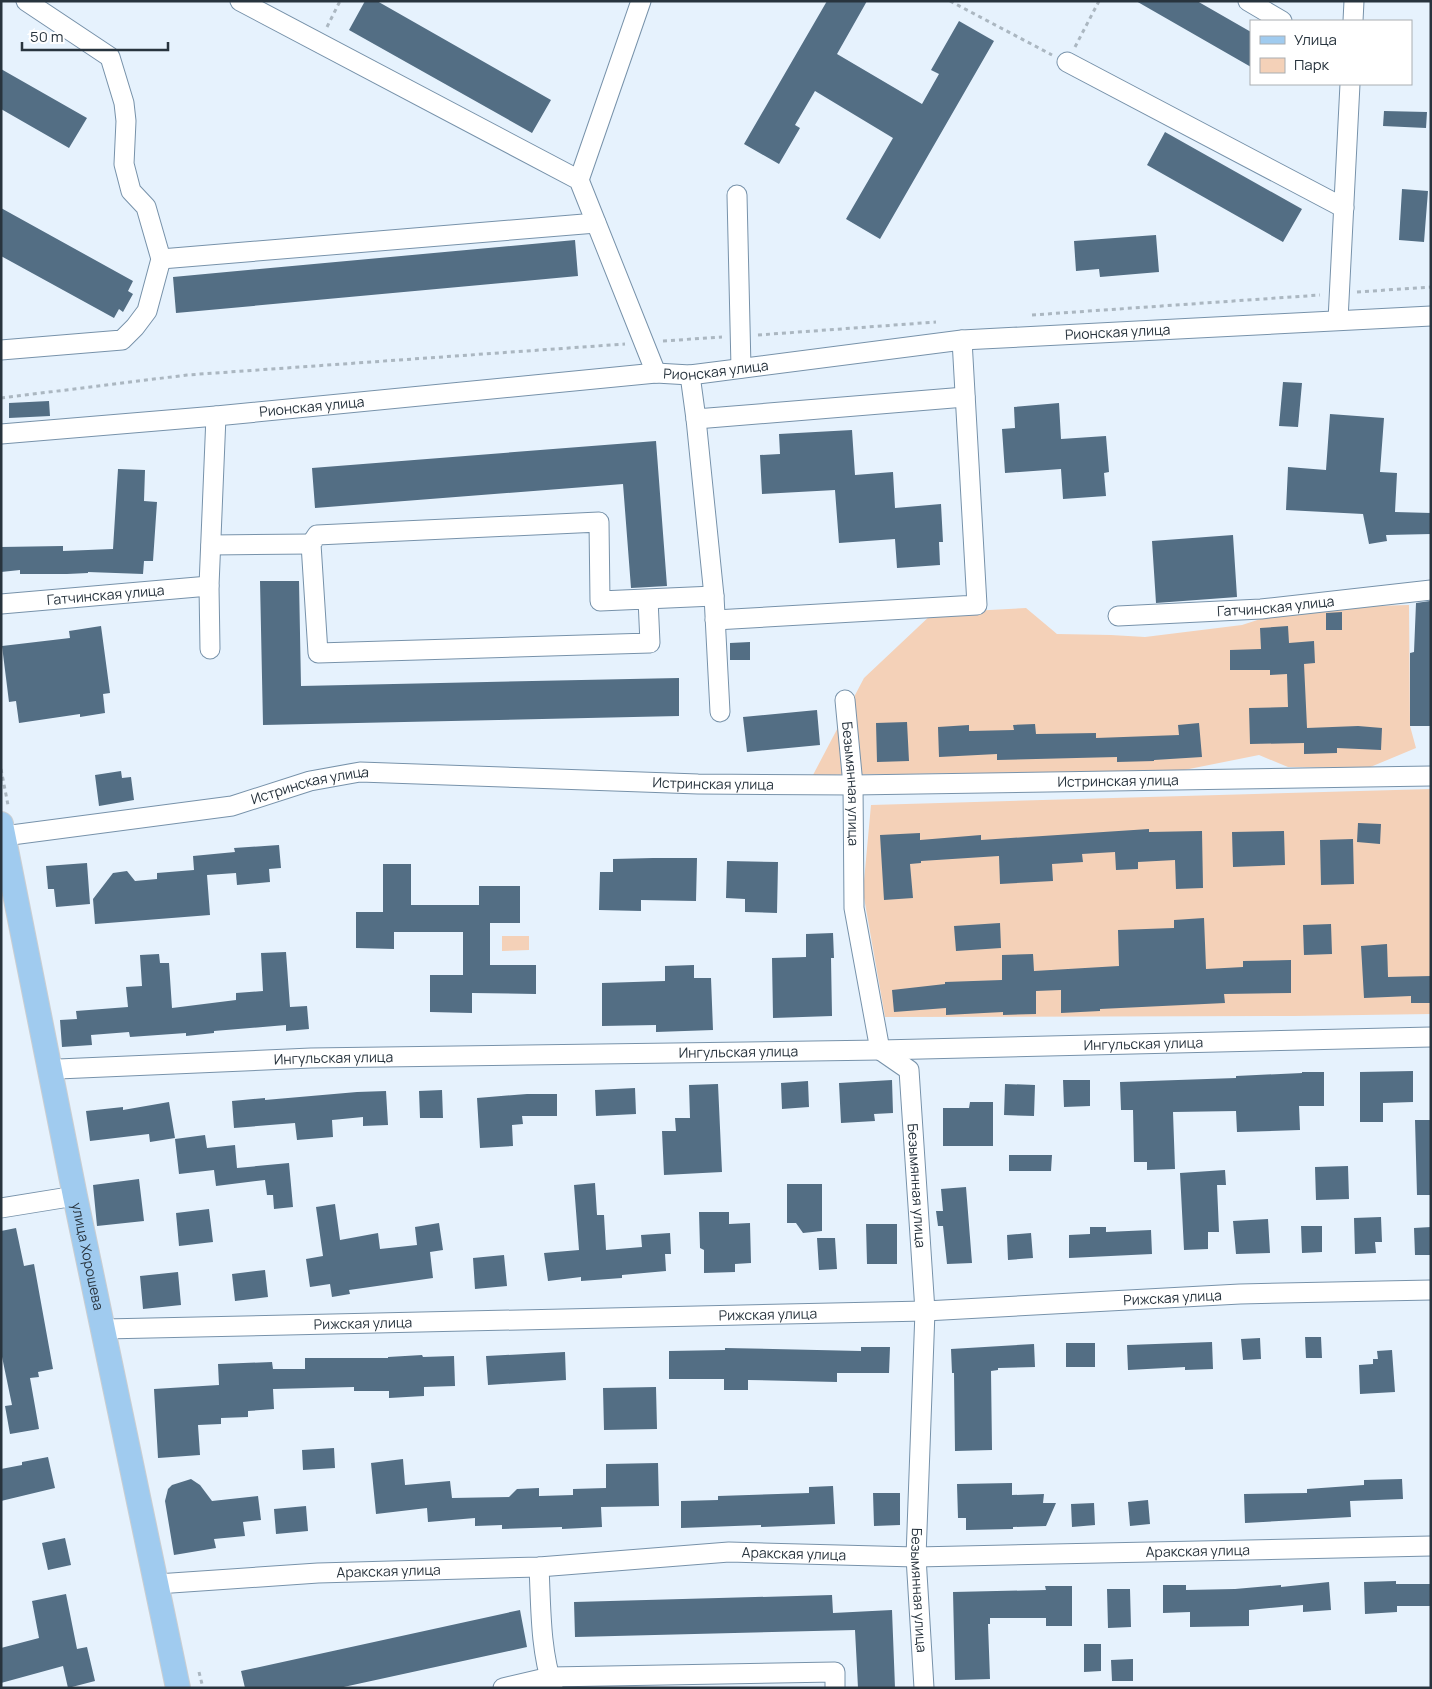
<svg xmlns="http://www.w3.org/2000/svg" width="1432" height="1689" viewBox="0 0 1432 1689" font-family="Manrope,sans-serif">
<rect width="100%" height="100%" fill="#e6f2fd"/>
<!-- green -->
<path fill="#f4d1b8" d="M 1409,605 L 1410,726 L 1416,748 L 1368,768 L 1288,767 L 1259,755 L 1179,771 L 813,775 L 864,678 L 933,613 L 1026,608 L 1057,634 L 1111,635 L 1145,637 L 1242,625 L 1294,608 Z
M 1431,789 L 1431,1014 L 1294,1016 L 885,1017 L 863,892 L 871,805 Z
M 502,936 L 529,936 L 529,950 L 502,951 Z"/>
<!-- building -->
<path fill="#536e84" d="M 365,1 L 377,1 L 551,100 L 532,133 L 349,30 Z
M 827,1 L 867,1 L 837,54 L 922,104 L 939,74 L 931,70 L 959,21 L 994,41 L 880,239 L 846,219 L 893,138 L 815,91 L 795,125 L 800,128 L 779,164 L 744,144 Z
M 1136,1 L 1197,1 L 1251,32 L 1251,67 Z
M 1,69 L 87,118 L 69,148 L 1,109 Z
M 1384,111 L 1427,112 L 1426,128 L 1383,126 Z
M 1165,132 L 1302,209 L 1283,242 L 1147,165 Z
M 1402,189 L 1428,191 L 1424,242 L 1399,240 Z
M 1,208 L 133,281 L 128,291 L 133,294 L 123,312 L 119,309 L 114,318 L 1,256 Z
M 1156,235 L 1159,272 L 1100,277 L 1099,269 L 1076,271 L 1074,241 Z
M 575,240 L 578,276 L 176,313 L 173,277 Z
M 1283,382 L 1302,383 L 1298,427 L 1279,426 Z
M 49,401 L 50,416 L 9,418 L 9,403 Z
M 1059,403 L 1061,439 L 1106,436 L 1109,472 L 1104,473 L 1106,496 L 1063,499 L 1061,469 L 1005,473 L 1002,429 L 1015,428 L 1014,407 Z
M 1330,414 L 1384,418 L 1380,472 L 1397,473 L 1395,512 L 1431,513 L 1431,534 L 1386,535 L 1387,541 L 1369,544 L 1363,514 L 1286,510 L 1288,467 L 1326,470 Z
M 852,430 L 855,475 L 893,472 L 895,508 L 941,504 L 943,542 L 939,542 L 940,565 L 897,568 L 895,539 L 839,543 L 835,490 L 762,494 L 760,455 L 780,454 L 779,434 Z
M 656,441 L 667,586 L 631,588 L 623,484 L 315,508 L 312,468 Z
M 118,469 L 145,470 L 144,501 L 157,502 L 153,561 L 144,561 L 143,574 L 88,572 L 88,573 L 67,574 L 20,574 L 20,570 L 1,572 L 1,547 L 63,546 L 63,551 L 113,549 Z
M 1233,535 L 1237,597 L 1156,603 L 1152,541 Z
M 260,581 L 299,581 L 301,686 L 679,678 L 679,716 L 263,725 Z
M 1430,601 L 1430,726 L 1410,726 L 1410,653 L 1414,652 L 1416,603 Z
M 1342,612 L 1342,630 L 1326,630 L 1326,613 Z
M 101,626 L 110,693 L 103,694 L 105,713 L 80,717 L 80,714 L 19,723 L 16,701 L 9,702 L 2,646 L 70,638 L 69,631 Z
M 1288,626 L 1289,643 L 1314,641 L 1315,663 L 1304,664 L 1307,728 L 1358,726 L 1382,728 L 1381,750 L 1337,748 L 1337,753 L 1304,754 L 1304,743 L 1250,744 L 1249,708 L 1288,707 L 1287,674 L 1270,675 L 1270,670 L 1230,670 L 1230,650 L 1261,649 L 1260,628 Z
M 750,642 L 750,660 L 730,660 L 730,643 Z
M 817,710 L 820,745 L 747,752 L 743,717 Z
M 907,722 L 909,761 L 877,762 L 876,723 Z
M 1199,723 L 1202,757 L 1154,760 L 1154,761 L 1117,762 L 1117,757 L 997,760 L 997,754 L 939,757 L 938,727 L 969,725 L 969,731 L 1014,730 L 1013,725 L 1035,724 L 1036,734 L 1096,733 L 1096,738 L 1179,735 L 1178,725 Z
M 121,771 L 122,778 L 131,777 L 134,800 L 99,806 L 95,775 Z
M 1358,823 L 1381,824 L 1380,844 L 1357,842 Z
M 1149,829 L 1149,832 L 1202,831 L 1203,888 L 1176,889 L 1175,860 L 1138,862 L 1138,869 L 1116,870 L 1115,852 L 1082,854 L 1083,862 L 1052,864 L 1053,881 L 1000,884 L 999,856 L 921,861 L 921,863 L 910,864 L 913,898 L 884,900 L 880,835 L 920,833 L 920,840 L 981,835 L 981,840 Z
M 1284,831 L 1285,865 L 1233,867 L 1232,832 Z
M 1353,839 L 1354,884 L 1321,885 L 1320,840 Z
M 279,845 L 281,868 L 269,869 L 270,882 L 237,885 L 236,873 L 207,875 L 210,915 L 95,924 L 93,899 L 113,873 L 127,871 L 135,881 L 157,879 L 157,873 L 194,870 L 193,856 L 235,852 L 234,848 Z
M 653,858 L 697,858 L 696,901 L 641,900 L 641,911 L 599,910 L 600,872 L 613,872 L 613,859 Z
M 727,861 L 778,862 L 777,913 L 745,912 L 745,899 L 726,898 Z
M 87,863 L 90,904 L 56,907 L 54,889 L 48,889 L 46,866 Z
M 383,864 L 411,864 L 411,905 L 479,905 L 479,886 L 520,886 L 520,923 L 490,923 L 490,965 L 536,965 L 536,994 L 472,993 L 472,1013 L 430,1012 L 430,975 L 463,975 L 463,932 L 394,932 L 394,949 L 356,948 L 356,912 L 383,912 Z
M 1204,918 L 1206,969 L 1243,967 L 1243,961 L 1291,960 L 1291,993 L 1224,994 L 1225,1003 L 1100,1009 L 1100,1011 L 1061,1013 L 1061,990 L 1036,991 L 1036,1014 L 1003,1015 L 1003,1012 L 946,1015 L 946,1008 L 894,1012 L 892,990 L 945,984 L 945,982 L 1002,980 L 1002,955 L 1033,954 L 1034,971 L 1119,966 L 1118,930 L 1174,928 L 1174,920 Z
M 1000,923 L 1001,948 L 956,951 L 954,926 Z
M 1331,924 L 1332,954 L 1304,955 L 1303,925 Z
M 833,933 L 834,958 L 831,958 L 832,1016 L 773,1018 L 772,958 L 806,957 L 806,934 Z
M 1387,944 L 1388,977 L 1431,976 L 1431,1003 L 1411,1003 L 1411,996 L 1364,998 L 1361,946 Z
M 286,952 L 290,1007 L 307,1006 L 309,1029 L 286,1031 L 286,1025 L 214,1031 L 214,1033 L 186,1036 L 186,1033 L 130,1037 L 129,1032 L 91,1035 L 92,1045 L 62,1047 L 60,1020 L 77,1019 L 76,1011 L 128,1007 L 126,987 L 142,986 L 140,955 L 159,954 L 160,963 L 169,963 L 172,1008 L 236,1000 L 236,993 L 263,991 L 261,953 Z
M 694,965 L 694,978 L 711,978 L 713,1030 L 656,1032 L 656,1025 L 602,1026 L 602,983 L 665,981 L 665,966 Z
M 1413,1071 L 1413,1102 L 1383,1103 L 1383,1122 L 1360,1122 L 1360,1072 Z
M 1302,1072 L 1324,1072 L 1324,1106 L 1299,1106 L 1300,1130 L 1237,1132 L 1236,1111 L 1173,1112 L 1175,1169 L 1147,1170 L 1147,1162 L 1134,1162 L 1133,1110 L 1121,1110 L 1120,1082 L 1236,1078 L 1236,1076 L 1302,1073 Z
M 892,1080 L 893,1113 L 874,1114 L 875,1121 L 841,1123 L 839,1083 Z
M 1063,1080 L 1090,1080 L 1090,1106 L 1064,1107 Z
M 808,1081 L 809,1107 L 782,1109 L 781,1083 Z
M 718,1084 L 722,1172 L 664,1175 L 662,1131 L 676,1131 L 675,1118 L 690,1118 L 689,1085 Z
M 1005,1084 L 1035,1085 L 1034,1116 L 1004,1115 Z
M 635,1088 L 636,1114 L 596,1116 L 595,1090 Z
M 442,1090 L 443,1118 L 420,1118 L 419,1091 Z
M 386,1091 L 388,1125 L 363,1126 L 363,1117 L 332,1120 L 333,1137 L 297,1140 L 295,1123 L 234,1128 L 232,1101 L 265,1098 L 265,1100 L 357,1092 Z
M 527,1094 L 557,1094 L 557,1116 L 522,1116 L 523,1124 L 512,1125 L 513,1146 L 480,1148 L 477,1098 Z
M 169,1102 L 175,1138 L 150,1142 L 149,1134 L 90,1141 L 86,1111 L 123,1107 L 123,1110 Z
M 970,1102 L 993,1102 L 993,1146 L 943,1146 L 943,1108 L 969,1108 Z
M 1415,1120 L 1431,1120 L 1431,1195 L 1417,1195 Z
M 205,1135 L 207,1148 L 235,1145 L 237,1168 L 289,1163 L 293,1207 L 274,1209 L 273,1195 L 267,1195 L 265,1180 L 216,1186 L 214,1170 L 179,1174 L 175,1139 Z
M 1009,1155 L 1052,1155 L 1051,1171 L 1009,1171 Z
M 1348,1166 L 1349,1199 L 1316,1200 L 1315,1167 Z
M 1225,1170 L 1226,1185 L 1217,1185 L 1219,1232 L 1208,1232 L 1208,1249 L 1184,1250 L 1180,1173 Z
M 139,1179 L 144,1221 L 97,1226 L 93,1185 Z
M 595,1183 L 597,1215 L 604,1215 L 606,1250 L 642,1247 L 641,1235 L 670,1233 L 671,1254 L 665,1254 L 666,1271 L 622,1275 L 622,1278 L 581,1281 L 581,1277 L 548,1281 L 544,1253 L 579,1250 L 574,1185 Z
M 787,1184 L 822,1184 L 822,1231 L 803,1233 L 796,1223 L 787,1223 Z
M 966,1187 L 972,1263 L 947,1264 L 943,1226 L 938,1226 L 936,1211 L 943,1211 L 941,1189 Z
M 335,1204 L 340,1240 L 378,1233 L 380,1249 L 417,1245 L 415,1227 L 439,1223 L 443,1250 L 430,1252 L 433,1278 L 349,1290 L 350,1294 L 332,1297 L 330,1284 L 310,1287 L 306,1259 L 323,1256 L 316,1207 Z
M 209,1209 L 213,1242 L 179,1246 L 176,1213 Z
M 699,1212 L 729,1212 L 729,1224 L 750,1223 L 751,1263 L 735,1264 L 735,1272 L 704,1273 L 704,1250 L 700,1248 Z
M 1381,1217 L 1382,1242 L 1375,1242 L 1376,1253 L 1355,1254 L 1354,1218 Z
M 1268,1219 L 1270,1253 L 1236,1254 L 1233,1221 Z
M 866,1224 L 897,1224 L 897,1264 L 867,1264 Z
M 1301,1226 L 1322,1226 L 1322,1252 L 1302,1253 Z
M 1090,1227 L 1106,1227 L 1106,1232 L 1151,1230 L 1152,1254 L 1069,1258 L 1069,1235 L 1090,1234 Z
M 1431,1227 L 1431,1255 L 1415,1255 L 1414,1228 Z
M 16,1228 L 24,1266 L 34,1264 L 53,1369 L 38,1372 L 39,1377 L 30,1378 L 39,1429 L 10,1434 L 5,1406 L 12,1405 L 1,1352 L 1,1231 Z
M 1031,1233 L 1033,1258 L 1008,1260 L 1007,1235 Z
M 817,1238 L 835,1238 L 837,1269 L 819,1270 Z
M 504,1255 L 507,1286 L 475,1289 L 473,1258 Z
M 265,1270 L 268,1297 L 235,1301 L 232,1274 Z
M 178,1272 L 181,1305 L 143,1309 L 140,1276 Z
M 1305,1337 L 1321,1337 L 1322,1358 L 1306,1358 Z
M 1260,1338 L 1261,1359 L 1243,1360 L 1241,1339 Z
M 1212,1342 L 1213,1369 L 1185,1370 L 1185,1367 L 1128,1370 L 1127,1345 Z
M 1066,1343 L 1095,1343 L 1095,1367 L 1066,1367 Z
M 1034,1344 L 1035,1367 L 998,1368 L 998,1370 L 991,1371 L 992,1450 L 955,1451 L 954,1373 L 952,1373 L 951,1349 Z
M 861,1347 L 890,1347 L 889,1373 L 837,1373 L 837,1382 L 748,1380 L 748,1390 L 724,1390 L 724,1379 L 669,1379 L 669,1351 L 725,1350 L 725,1348 L 861,1351 Z
M 1392,1350 L 1395,1392 L 1360,1394 L 1359,1365 L 1373,1364 L 1373,1359 L 1378,1359 L 1377,1351 Z
M 565,1352 L 566,1380 L 488,1385 L 486,1356 Z
M 422,1355 L 423,1357 L 454,1356 L 455,1386 L 424,1387 L 424,1396 L 389,1398 L 389,1391 L 354,1391 L 354,1387 L 273,1389 L 274,1409 L 248,1411 L 248,1417 L 221,1418 L 221,1424 L 198,1425 L 200,1455 L 158,1458 L 154,1389 L 219,1385 L 218,1364 L 272,1362 L 273,1369 L 305,1369 L 305,1358 L 388,1358 L 388,1357 Z
M 656,1387 L 657,1429 L 604,1430 L 603,1388 Z
M 334,1448 L 335,1468 L 303,1470 L 302,1450 Z
M 48,1457 L 55,1488 L 1,1501 L 1,1469 L 22,1465 L 22,1462 Z
M 403,1459 L 405,1485 L 450,1481 L 452,1498 L 509,1497 L 517,1489 L 539,1488 L 539,1496 L 573,1495 L 573,1489 L 606,1488 L 606,1464 L 658,1463 L 659,1506 L 601,1507 L 602,1527 L 562,1529 L 562,1527 L 502,1529 L 502,1525 L 475,1526 L 475,1518 L 428,1522 L 427,1508 L 376,1514 L 371,1463 Z
M 191,1479 L 200,1485 L 212,1501 L 258,1496 L 261,1520 L 243,1522 L 245,1536 L 214,1539 L 216,1548 L 174,1555 L 165,1501 L 168,1489 L 172,1485 Z
M 1402,1479 L 1403,1499 L 1350,1501 L 1351,1517 L 1245,1523 L 1244,1494 L 1307,1493 L 1307,1489 L 1364,1485 L 1364,1480 Z
M 1012,1483 L 1012,1495 L 1044,1494 L 1043,1503 L 1056,1503 L 1046,1526 L 1013,1527 L 1013,1529 L 966,1530 L 966,1518 L 958,1518 L 957,1484 Z
M 833,1486 L 835,1524 L 761,1527 L 761,1525 L 681,1528 L 681,1501 L 718,1500 L 718,1496 L 809,1493 L 809,1487 Z
M 873,1493 L 900,1493 L 900,1525 L 874,1526 Z
M 1148,1500 L 1150,1524 L 1130,1526 L 1128,1502 Z
M 1094,1503 L 1095,1525 L 1072,1527 L 1071,1504 Z
M 306,1506 L 308,1531 L 276,1534 L 274,1509 Z
M 65,1538 L 71,1565 L 48,1570 L 42,1543 Z
M 1396,1581 L 1396,1584 L 1431,1584 L 1431,1606 L 1397,1606 L 1397,1612 L 1365,1614 L 1364,1582 Z
M 1329,1582 L 1331,1610 L 1303,1612 L 1303,1605 L 1249,1610 L 1249,1626 L 1190,1627 L 1190,1612 L 1163,1613 L 1163,1585 L 1186,1585 L 1186,1590 L 1235,1589 L 1281,1585 L 1281,1587 Z
M 1045,1586 L 1072,1586 L 1072,1626 L 1046,1626 L 1046,1618 L 990,1618 L 990,1624 L 988,1624 L 990,1679 L 955,1680 L 953,1592 L 1046,1590 Z
M 1107,1589 L 1130,1589 L 1131,1627 L 1108,1628 Z
M 66,1594 L 77,1649 L 87,1647 L 95,1681 L 68,1688 L 63,1666 L 1,1683 L 1,1648 L 39,1638 L 32,1601 Z
M 832,1595 L 833,1613 L 892,1610 L 895,1688 L 858,1688 L 855,1630 L 575,1637 L 574,1602 Z
M 520,1610 L 527,1647 L 339,1688 L 245,1688 L 241,1671 Z
M 1084,1644 L 1101,1644 L 1101,1671 L 1084,1672 Z
M 1133,1659 L 1133,1681 L 1112,1681 L 1111,1660 Z"/>
<g fill="none" stroke-linecap="round" stroke-linejoin="round">
<!-- minor casing -->
<g stroke="#7792aa" stroke-width="21">
<g id="minor">
<path d="M 240,1 L 579,180 L 656,373"/>
<path d="M 1248,1 L 1282,21"/>
<path d="M 1353,21 L 1354,1"/>
<path d="M 1067,62 L 1344,208"/>
<path d="M 579,180 L 641,1"/>
<path d="M 737,195 L 741,368"/>
<path d="M 161,259 L 596,223"/>
<path d="M 1338,320 L 1350,84"/>
<path d="M 1,350 L 122,340 L 135,327 L 147,311 L 161,259 L 146,207 L 131,191 L 124,164 L 126,121 L 124,103 L 110,57 L 26,1"/>
<path d="M 690,375 L 696,419 L 965,397"/>
<path d="M 696,419 L 714,596 L 720,712"/>
<path id="s1" d="M 1,434 L 216,416 L 656,373 L 690,375 L 962,340 L 1431,316"/>
<path d="M 211,545 L 311,544"/>
<path d="M 648,599 L 650,643 L 318,653 L 311,544 L 317,535 L 599,522 L 600,601 L 714,596"/>
<path id="s2" d="M 1,604 L 209,586"/>
<path id="s3" d="M 1118,616 L 1261,609 L 1431,590"/>
<path d="M 715,620 L 977,605 L 962,340"/>
<path d="M 210,649 L 209,586 L 216,416"/>
<path id="s4" d="M 845,700 L 853,785 L 854,908 L 880,1050 L 909,1070 L 925,1311 L 916,1557 L 924,1688"/>
<path id="s5" d="M 4,836 L 232,806 L 310,781 L 360,772 L 698,784 L 853,785 L 1431,776"/>
<path id="s6" d="M 49,1064 L 58,1069 L 311,1058 L 880,1050 L 1431,1037"/>
<path d="M 1,1208 L 75,1196"/>
<path id="s7" d="M 104,1329 L 925,1311 L 1240,1294 L 1431,1290"/>
<path d="M 539,1567 C 541,1607 540,1649 553,1688"/>
<path id="s8" d="M 157,1584 L 318,1573 L 539,1567 L 729,1552 L 916,1557 L 1431,1546"/>
<path d="M 503,1688 L 550,1677 L 835,1672 L 835,1688"/>
</g>
</g>
<!-- major casing -->
<g stroke="#cbced1" stroke-width="26">
<g id="major">
<path id="s9" d="M 1,824 L 75,1196 L 178,1688"/>
</g>
</g>
<!-- path -->
<path stroke="#abb7c1" stroke-width="3" stroke-dasharray="4 4" stroke-linecap="butt" d="M 950,1 L 1052,55
M 327,27 L 340,1
M 1075,47 L 1099,1
M 1357,292 L 1431,287
M 1032,315 L 1320,295
M 758,335 L 936,322
M 663,341 L 722,337
M 1,398 L 187,375 L 625,344
M 1,769 L 8,805
M 199,1672 L 203,1688"/>
<!-- minor -->
<use href="#minor" stroke="#fff" stroke-width="19"/>
<!-- major -->
<use href="#major" stroke="#a0cbef" stroke-width="24"/>
</g>
<g text-anchor="middle" stroke-width="5" stroke-linejoin="round" paint-order="stroke">
<!-- street labels -->
<g font-size="14" fill="#28343e" stroke="#fff">
<text dy="5" stroke="none"><textPath href="#s1" startOffset="1122">Рионская улица</textPath></text>
<text dy="5" stroke="none"><textPath href="#s1" startOffset="718">Рионская улица</textPath></text>
<text dy="5" stroke="none"><textPath href="#s1" startOffset="312">Рионская улица</textPath></text>
<text dy="5" stroke="none"><textPath href="#s2" startOffset="105">Гатчинская улица</textPath></text>
<text dy="5" stroke="none"><textPath href="#s3" startOffset="158">Гатчинская улица</textPath></text>
<text dy="5" stroke="none"><textPath href="#s5" startOffset="1121">Истринская улица</textPath></text>
<text dy="5" stroke="none"><textPath href="#s5" startOffset="716">Истринская улица</textPath></text>
<text dy="5" stroke="none"><textPath href="#s4" startOffset="84">Безымянная улица</textPath></text>
<text dy="5" stroke="none"><textPath href="#s5" startOffset="311">Истринская улица</textPath></text>
<text dy="5" stroke="none"><textPath href="#s6" startOffset="1096">Ингульская улица</textPath></text>
<text dy="5" stroke="none"><textPath href="#s6" startOffset="691">Ингульская улица</textPath></text>
<text dy="5" stroke="none"><textPath href="#s6" startOffset="286">Ингульская улица</textPath></text>
<text dy="5" stroke="none"><textPath href="#s4" startOffset="504">Безымянная улица</textPath></text>
<text dy="5" stroke="none"><textPath href="#s9" startOffset="441">улица Хорошева</textPath></text>
<text dy="5" stroke="none"><textPath href="#s7" startOffset="1069">Рижская улица</textPath></text>
<text dy="5" stroke="none"><textPath href="#s7" startOffset="664">Рижская улица</textPath></text>
<text dy="5" stroke="none"><textPath href="#s7" startOffset="259">Рижская улица</textPath></text>
<text dy="5" stroke="none"><textPath href="#s8" startOffset="1042">Аракская улица</textPath></text>
<text dy="5" stroke="none"><textPath href="#s8" startOffset="638">Аракская улица</textPath></text>
<text dy="5" stroke="none"><textPath href="#s8" startOffset="232">Аракская улица</textPath></text>
<text dy="5" stroke="none"><textPath href="#s4" startOffset="909">Безымянная улица</textPath></text>
</g>
</g>
<!-- border -->
<rect width="1432" height="1689" fill="none" stroke="#28343e" stroke-width="5"/>
<!-- legend -->
<rect x="1250" y="20" width="162" height="65" fill="#ffffff" stroke="#a9aeb2"/>
<rect x="1260" y="36" width="25" height="8" fill="#a0cbef" stroke="#a9aeb2"/>
<text x="1294" y="45" font-size="15" fill="#28343e">Улица</text>
<rect x="1260" y="58" width="25" height="15" fill="#f4d1b8" stroke="#a9aeb2"/>
<text x="1294" y="70" font-size="15" fill="#28343e">Парк</text>
<!-- scale -->
<path d="M22 42v8h146v-8" fill="none" stroke="#28343e" stroke-width="2.5"/>
<text x="30" y="42" font-size="15" fill="#28343e" stroke="#ffffff" stroke-width="4" paint-order="stroke">50 m</text>
</svg>
